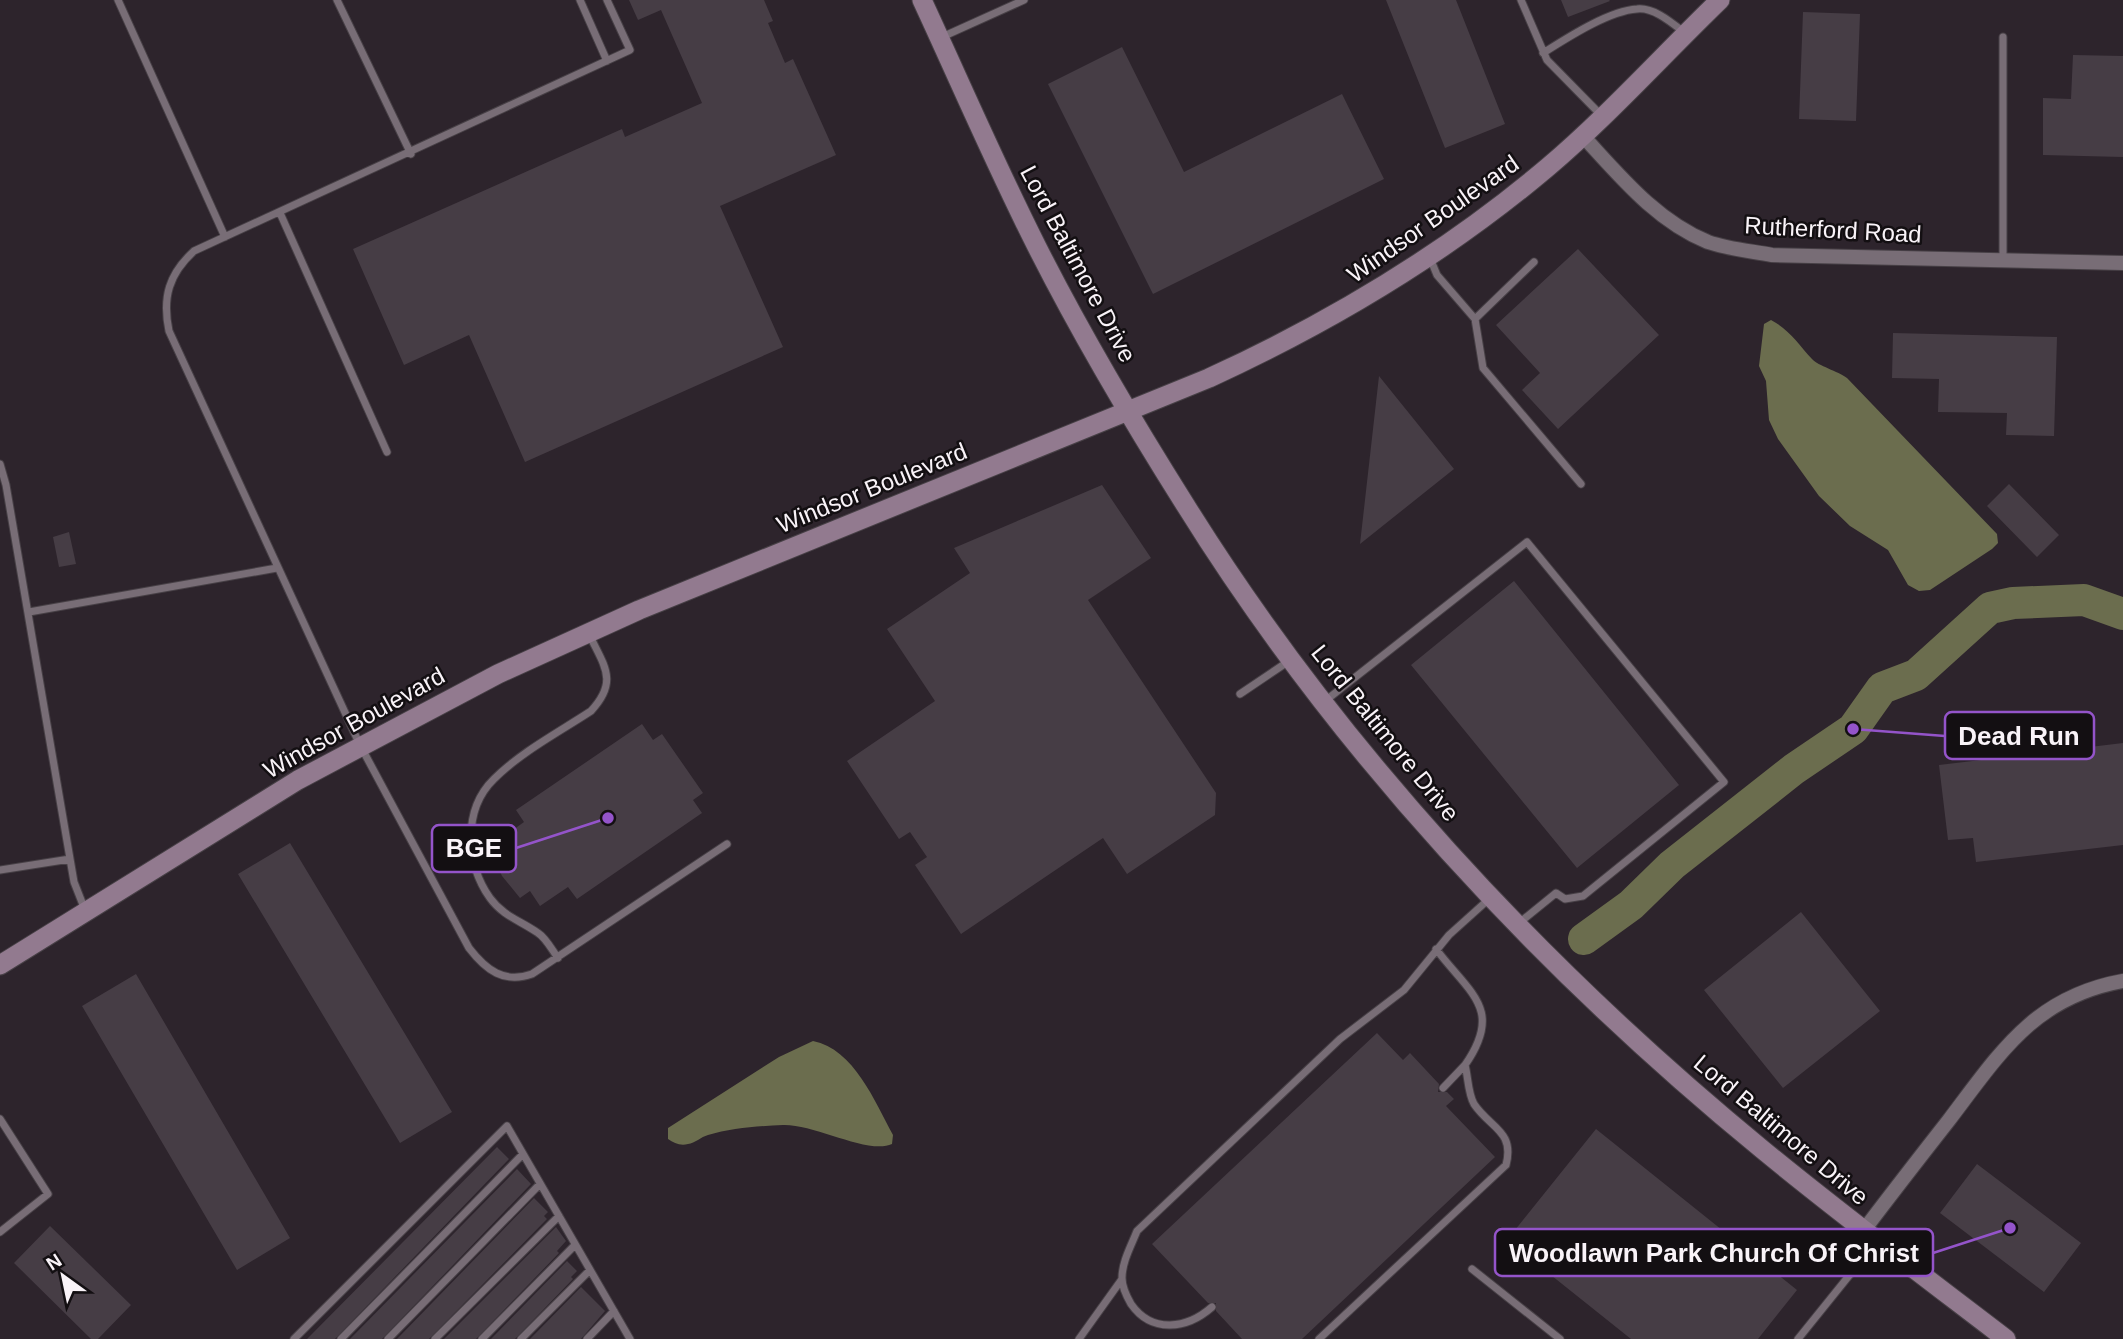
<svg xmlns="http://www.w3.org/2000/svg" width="2123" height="1339" viewBox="0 0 2123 1339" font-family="Arial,sans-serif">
<rect width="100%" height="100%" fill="#2d242c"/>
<!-- water -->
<path fill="#6b6d4e" d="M 1771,320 C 1790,330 1798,344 1812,359 C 1818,366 1838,371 1847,378 L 1997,534 L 1998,543 L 1992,549 L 1930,590 L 1919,591 L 1908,585 L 1888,550 L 1850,526 L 1819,496 L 1778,439 L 1769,420 L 1766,381 L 1759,366 L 1764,324 Z
M 813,1041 C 854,1049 875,1102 893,1135 L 892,1144 C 868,1155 815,1124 783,1125 C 758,1126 731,1128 708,1135 C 701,1137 695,1143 688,1144 C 680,1146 674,1143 668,1139 L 668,1128 L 779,1057 Z"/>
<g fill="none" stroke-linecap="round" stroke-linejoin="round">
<!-- river -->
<path stroke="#6b6d4e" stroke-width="32" d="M 1584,939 L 1631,905 L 1672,865 L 1794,769 L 1853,729 L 1882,688 L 1916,675 L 1990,608 L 2013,603 L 2084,600 L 2123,614"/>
</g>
<!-- building -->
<path fill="#463d45" d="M 629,0 L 764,0 L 773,21 L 768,23 L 785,63 L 793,59 L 836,155 L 720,206 L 783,347 L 525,462 L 469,335 L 404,365 L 353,249 L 622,129 L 625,137 L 702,103 L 661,10 L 638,20 Z
M 1386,0 L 1456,0 L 1505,124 L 1445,148 Z
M 1561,0 L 1609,0 L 1610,1 L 1568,17 Z
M 1803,12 L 1860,14 L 1856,121 L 1799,119 Z
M 1122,47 L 1184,172 L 1342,94 L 1384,179 L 1153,294 L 1048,84 Z
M 2073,55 L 2123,56 L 2123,157 L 2043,155 L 2043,98 L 2071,99 Z
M 1578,249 L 1659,335 L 1558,429 L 1522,390 L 1540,373 L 1496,325 Z
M 1893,333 L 2057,337 L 2054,436 L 2006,435 L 2007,413 L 1938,412 L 1939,379 L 1892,378 Z
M 1379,376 L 1454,469 L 1360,544 Z
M 2009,484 L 2059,535 L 2037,557 L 1987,506 Z
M 1102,485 L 1151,558 L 1088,600 L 1216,793 L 1215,815 L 1127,874 L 1103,838 L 961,934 L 915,865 L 927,857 L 910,832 L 899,839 L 847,761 L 935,701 L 887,629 L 970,573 L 954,548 Z
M 69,532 L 76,564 L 59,567 L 53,537 Z
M 1514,581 L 1679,785 L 1577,868 L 1411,665 Z
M 642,724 L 653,740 L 662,734 L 703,793 L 693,800 L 702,813 L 577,899 L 568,887 L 540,906 L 530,891 L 520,898 L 502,876 L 496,863 L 506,856 L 496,842 L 524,822 L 516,810 Z
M 2123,743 L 2123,845 L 1976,862 L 1973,838 L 1948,840 L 1939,765 Z
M 290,843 L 452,1112 L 400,1143 L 238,874 Z
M 1801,912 L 1880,1011 L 1783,1088 L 1704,990 Z
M 136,974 L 290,1238 L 237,1270 L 82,1006 Z
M 1377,1033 L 1403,1060 L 1410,1053 L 1439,1084 L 1438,1092 L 1447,1092 L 1454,1099 L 1446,1106 L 1495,1157 L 1302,1339 L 1242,1339 L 1216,1311 L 1216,1303 L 1208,1303 L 1152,1244 Z
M 1596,1129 L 1797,1290 L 1758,1339 L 1631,1339 L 1507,1240 Z
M 497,1147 L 509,1159 L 335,1339 L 307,1339 Z
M 1977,1164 L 2081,1243 L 2044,1292 L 1940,1213 Z
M 517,1169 L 531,1184 L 382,1339 L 350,1339 Z
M 534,1198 L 548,1212 L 544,1216 L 547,1219 L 429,1339 L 397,1339 Z
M 50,1226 L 131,1305 L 98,1339 L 91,1339 L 14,1263 Z
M 556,1227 L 566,1241 L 557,1251 L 559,1253 L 476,1339 L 444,1339 Z
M 567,1261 L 577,1271 L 571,1277 L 573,1279 L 515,1339 L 491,1339 Z
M 581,1287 L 605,1311 L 581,1339 L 530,1339 Z"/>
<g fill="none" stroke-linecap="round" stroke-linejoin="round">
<!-- lane casing -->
<g stroke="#474046" stroke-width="9">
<path id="lane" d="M 118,0 L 225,237
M 337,0 L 411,154
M 580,0 L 607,61
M 607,0 L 630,50 L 194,251 C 169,274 162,297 169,331 L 360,745 L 469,948 C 486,970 504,984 532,974 L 727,844
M 1521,0 L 1547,60 L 1601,115
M 942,37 L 1024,0
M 1543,53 C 1567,38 1608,11 1637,9 C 1654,7 1672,23 1685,33
M 280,213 L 387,452
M 1430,258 L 1437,275 L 1475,319 L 1483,368 L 1581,484
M 2003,260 L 2003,37
M 1475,319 L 1534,262
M 0,464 L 6,485 L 74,882 L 85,910
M 29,612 L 277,568
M 1240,694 L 1289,661
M 1325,701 L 1527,542 L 1724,782 L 1583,896 L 1565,899 L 1556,893 L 1519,923
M 0,870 L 70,859
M 558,958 C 552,950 546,938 538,933 C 521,921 503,916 490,898 C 466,864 462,810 494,779 C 521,752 559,732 591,711 C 619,681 604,666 589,634
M 1443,1088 L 1465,1065
M 0,1119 L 48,1194 L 0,1232
M 1472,1269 L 1560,1339
M 1212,1307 C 1187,1329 1152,1334 1131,1304 C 1127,1297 1122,1287 1122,1278 C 1122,1262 1131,1246 1137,1231 L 1340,1039 L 1404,990 L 1449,935 L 1489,899
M 294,1339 L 507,1126 L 630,1339
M 341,1339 L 523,1154
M 388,1339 L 540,1184
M 435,1339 L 559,1216
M 482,1339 L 575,1245
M 521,1339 L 590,1270
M 587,1339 L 614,1311
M 1079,1339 L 1122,1279
M 1319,1339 L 1506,1165 C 1515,1131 1490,1128 1474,1104 C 1468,1094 1468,1076 1465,1065 C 1504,1009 1470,994 1436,949
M 1798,1339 L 1877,1241"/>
</g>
<!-- street casing -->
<g stroke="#474046" stroke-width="16">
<path id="street" d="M 1582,135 C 1619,175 1656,221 1708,242 C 1728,249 1751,251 1772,255 L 2123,263
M 1864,1230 C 1892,1193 1920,1157 1949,1120 C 2000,1053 2034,997 2123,981"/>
</g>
<!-- secondary casing -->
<g stroke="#474046" stroke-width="21">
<path id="secondary" d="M 922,0 C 960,82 996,166 1037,247 C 1082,336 1133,422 1186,506 C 1338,750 1541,968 1763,1150 C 1842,1215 1925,1277 2006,1339
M 0,965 L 298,780 L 498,674 L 639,610 L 1209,378 C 1331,322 1445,254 1548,167 C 1608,116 1663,55 1720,0"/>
</g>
<!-- lane -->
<use href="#lane" stroke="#786d76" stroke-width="7"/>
<!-- street -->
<use href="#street" stroke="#786d76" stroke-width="14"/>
<!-- secondary -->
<use href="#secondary" stroke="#927a8f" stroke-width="19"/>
</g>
<g text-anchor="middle" stroke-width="5" stroke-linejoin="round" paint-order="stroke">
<!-- street labels -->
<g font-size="24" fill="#f9f3f8" stroke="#130f12">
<text transform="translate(1433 219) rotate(-35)" y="8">Windsor Boulevard</text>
<text transform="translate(1833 230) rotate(3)" y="8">Rutherford Road</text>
<text transform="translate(1078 264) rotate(62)" y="8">Lord Baltimore Drive</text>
<text transform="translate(872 488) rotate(-22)" y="8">Windsor Boulevard</text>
<text transform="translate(354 723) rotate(-29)" y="8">Windsor Boulevard</text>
<text transform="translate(1385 733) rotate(51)" y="8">Lord Baltimore Drive</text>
<text transform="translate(1781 1130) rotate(40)" y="8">Lord Baltimore Drive</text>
</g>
</g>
<!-- callouts -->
<path fill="none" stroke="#9454ca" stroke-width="2.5" d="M1853 729L1945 736M608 818L516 848M2010 1228L1933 1253"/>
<g fill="#9454ca" stroke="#130f12" stroke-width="2.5">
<circle cx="1853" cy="729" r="7"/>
<circle cx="608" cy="818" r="7"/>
<circle cx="2010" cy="1228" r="7"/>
</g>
<g fill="#130f12" stroke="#9454ca" stroke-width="2.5">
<rect x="1945" y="712" width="149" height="47" rx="7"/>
<rect x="432" y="825" width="84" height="47" rx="7"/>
<rect x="1495" y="1229" width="438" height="47" rx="7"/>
</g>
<g font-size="26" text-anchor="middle" font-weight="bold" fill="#f9f3f8">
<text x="2019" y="745">Dead Run</text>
<text x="474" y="857">BGE</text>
<text x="1714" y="1262">Woodlawn Park Church Of Christ</text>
</g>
<!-- north arrow -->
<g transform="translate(63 1276) rotate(327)" stroke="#130f12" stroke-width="5" paint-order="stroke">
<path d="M0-5L12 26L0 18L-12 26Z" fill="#f9f3f8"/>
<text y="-10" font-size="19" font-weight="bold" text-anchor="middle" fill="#f9f3f8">N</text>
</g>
</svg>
